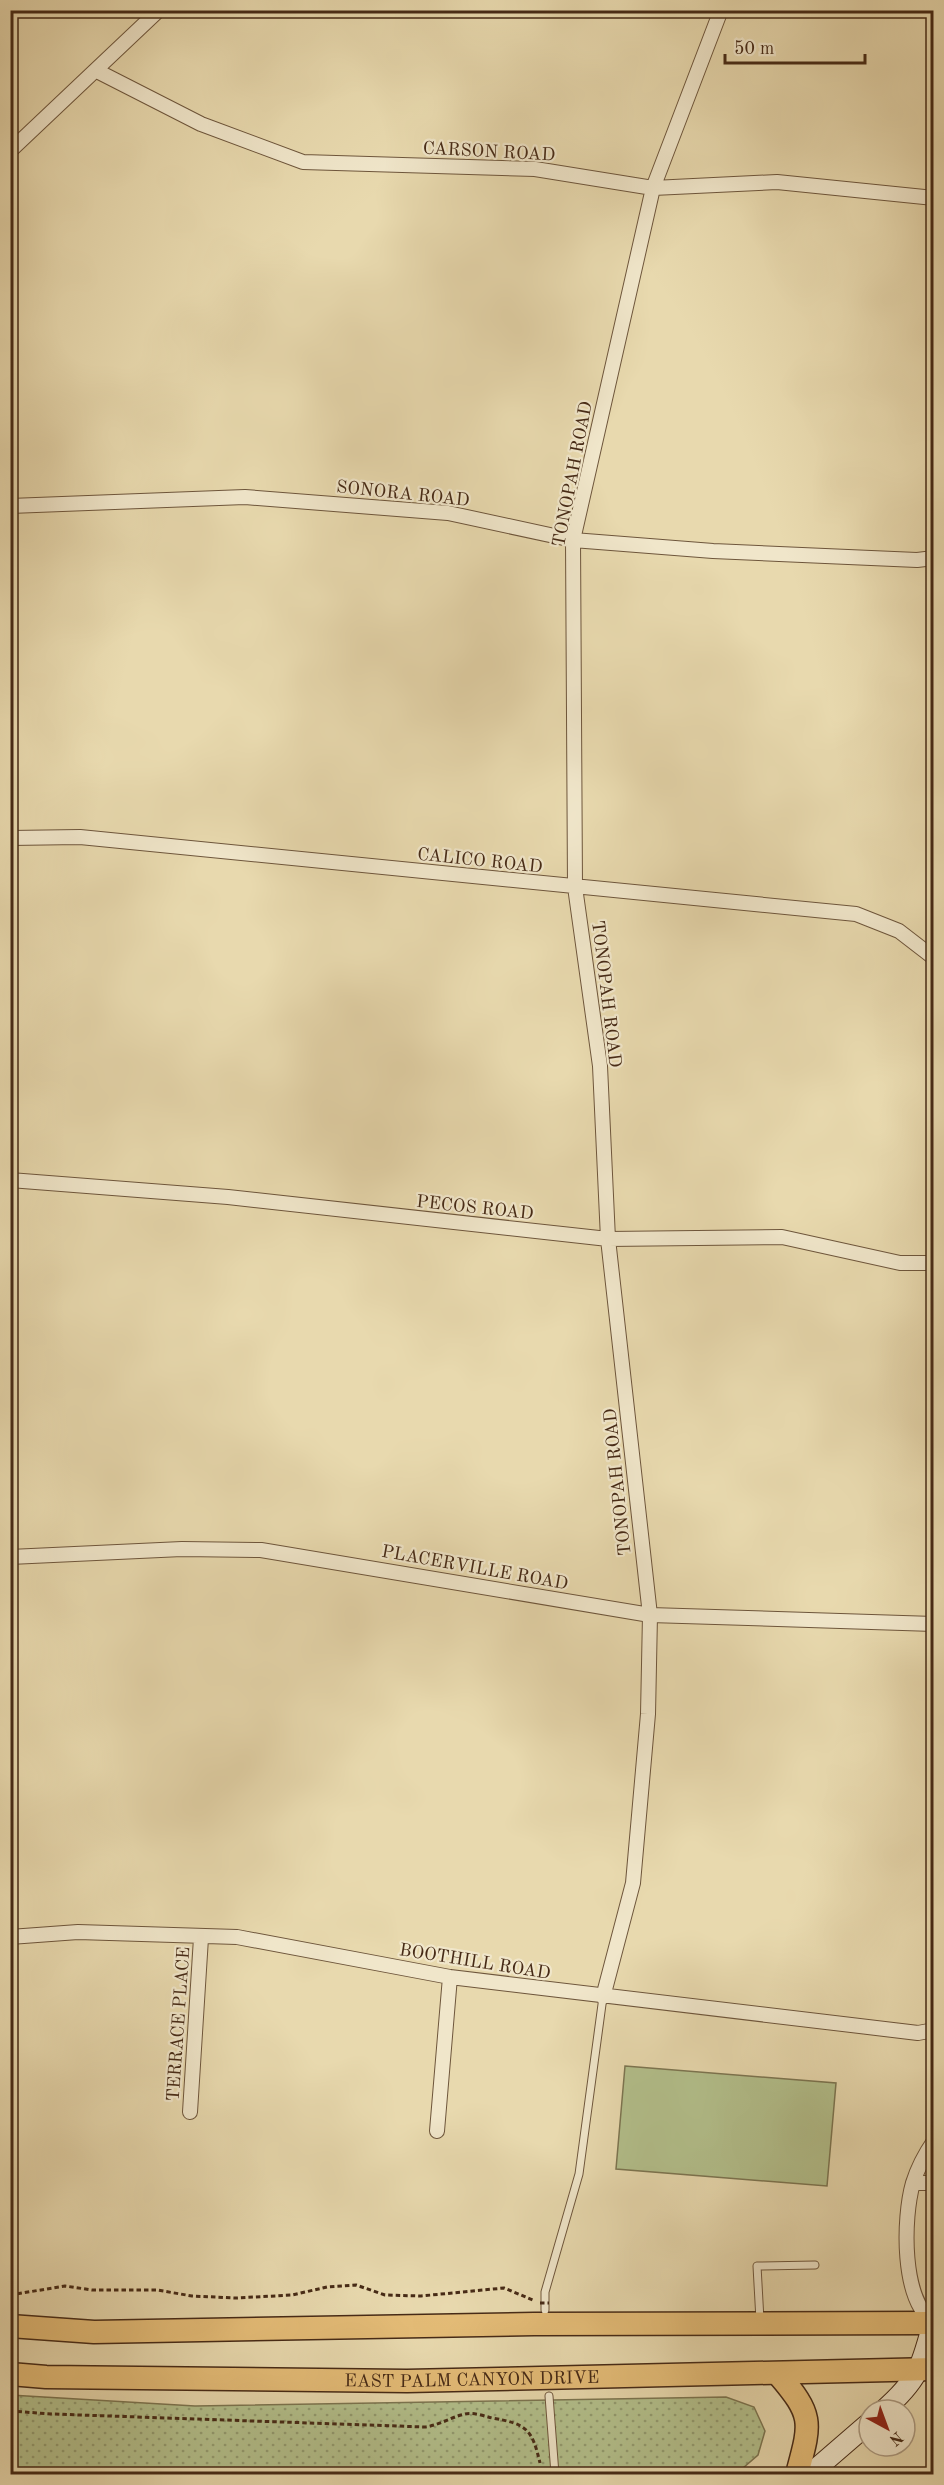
<svg xmlns="http://www.w3.org/2000/svg" width="944" height="2485" viewBox="0 0 944 2485" font-family="'Old Standard TT',serif">
<defs>
<pattern id="grass-dots" width="8" height="8" patternUnits="userSpaceOnUse" patternTransform="scale(1.5)"><rect width="8" height="8" fill="#b3c08c"/><path d="M2 2h.1M6 6h.1" fill="none" stroke="#939c71" stroke-width="1.8" stroke-linecap="round"/></pattern>
</defs>
<rect width="100%" height="100%" fill="#e8d9ae"/>
<filter id="stains"><feTurbulence type="fractalNoise" baseFrequency=".00333" numOctaves="4"/><feColorMatrix values="0 0 0 0 .2 0 0 0 0 .09 0 0 0 0 .02 0 0 0 .5 -.17"/></filter>
<radialGradient id="worn" r=".72"><stop offset=".6" stop-color="#630" stop-opacity="0"/><stop offset="1" stop-color="#630" stop-opacity=".3"/></radialGradient>
<!-- grass -->
<path fill="url(#grass-dots)" stroke="#7c7551" stroke-width="1.5" d="M 10,2395 L 195,2406 L 726,2397 L 754,2407 L 765,2431 L 758,2455 L 736,2474 L 11,2474 Z"/>
<!-- park -->
<path fill="#b3c08c" stroke="#7c7551" stroke-width="1.5" d="M 625,2066 L 836,2083 L 827,2186 L 616,2169 Z"/>
<g fill="none" stroke-linecap="round" stroke-linejoin="round">
<!-- lane casing -->
<g stroke="#6e563c" stroke-width="9">
<path id="lane" d="M 545,2310 L 545,2292 L 579,2174 L 603,1997
M 760,2320 L 757,2266 L 815,2265
M 549,2396 L 555,2474"/>
</g>
<!-- street casing -->
<g stroke="#6e563c" stroke-width="16">
<path id="street" d="M 97,71 L 201,124 L 303,162 L 535,169 L 653,188 L 777,182 L 934,198
M 10,151 L 159,10
M 10,506 L 245,497 L 448,513 L 573,540 L 713,551 L 917,560 L 934,558
M 10,838 L 80,837 L 856,914 L 899,931 L 934,958
M 10,1180 L 228,1197 L 608,1239 L 782,1237 L 900,1263 L 934,1263
M 10,1557 L 182,1549 L 261,1550 L 650,1615 L 934,1624
M 10,1937 L 78,1932 L 237,1937 L 450,1977 L 918,2033 L 934,2030
M 603,1997 L 633,1883 L 648,1714 L 650,1615 L 608,1239 L 600,1066 L 575,887 L 573,540 L 653,188 L 721,10
M 190,2112 L 201,1938
M 437,2131 L 450,1977
M 934,2141 C 925,2154 918,2167 913,2183 C 903,2218 901,2301 934,2322
M 913,2183 L 934,2183"/>
</g>
<!-- secondary casing -->
<g stroke="#462a16" stroke-width="22">
<path id="secondary" d="M 884,2410 C 919,2379 921,2367 933,2323
M 810,2474 L 869,2423"/>
</g>
<!-- primary casing -->
<g stroke="#462a16" stroke-width="25">
<g id="primary">
<path d="M 10,2326 L 94,2332 L 534,2324 L 934,2323"/>
<path id="s1" d="M 10,2374 L 46,2377 L 407,2381 L 934,2369"/>
<path d="M 778,2374 C 814,2416 811,2422 797,2474"/>
</g>
</g>
<!-- path -->
<path stroke="#462a16" stroke-width="3" stroke-dasharray="4.5 3" stroke-linecap="butt" d="M 928,2047 L 934,2055
M 10,2295 L 65,2286 L 92,2290 L 157,2290 L 192,2296 L 236,2298 L 292,2295 L 327,2287 L 356,2285 L 385,2295 L 421,2296 L 504,2288 L 533,2300
M 10,2411 L 52,2414 L 425,2427 C 440,2425 451,2417 465,2414 C 473,2412 484,2416 492,2418 C 527,2424 532,2429 540,2463"/>
<!-- lane -->
<use href="#lane" stroke="#f0e6ca" stroke-width="7"/>
<!-- street -->
<use href="#street" stroke="#f0e6ca" stroke-width="14"/>
<!-- secondary -->
<use href="#secondary" stroke="#f0e6ca" stroke-width="20"/>
<!-- primary -->
<use href="#primary" stroke="#e4bc77" stroke-width="22"/>
<!-- path-bridge -->
<path stroke="#462a16" stroke-width="3" stroke-dasharray="4.5 3" stroke-linecap="butt" d="M 540,2303 L 549,2303"/>
</g>
<g text-anchor="middle" stroke-width="4.5" stroke-linejoin="round" paint-order="stroke">
<!-- street labels -->
<g font-size="18" fill="#462a16" stroke="#f0e6ca">
<text transform="translate(489 151) rotate(3)" y="6">CARSON ROAD</text>
<text transform="translate(572 474) rotate(-79)" y="6">TONOPAH ROAD</text>
<text transform="translate(403 493) rotate(6)" y="6">SONORA ROAD</text>
<text transform="translate(480 860) rotate(6)" y="6">CALICO ROAD</text>
<text transform="translate(607 994) rotate(83)" y="6">TONOPAH ROAD</text>
<text transform="translate(475 1207) rotate(6)" y="6">PECOS ROAD</text>
<text transform="translate(617 1482) rotate(-96)" y="6">TONOPAH ROAD</text>
<text transform="translate(475 1567) rotate(10)" y="6">PLACERVILLE ROAD</text>
<text transform="translate(475 1961) rotate(9)" y="6">BOOTHILL ROAD</text>
<text transform="translate(178 2024) rotate(-86)" y="6">TERRACE PLACE</text>
<text dy="6" stroke="none"><textPath href="#s1" startOffset="462">EAST PALM CANYON DRIVE</textPath></text>
</g>
</g>
<!-- margin -->
<rect width="944" height="2485" fill="none" stroke="#e8d9ae" stroke-width="36"/>
<rect x="12" y="12" width="920" height="2461" fill="none" stroke="#462a16" stroke-width="3"/>
<rect x="18" y="18" width="908" height="2449" fill="none" stroke="#462a16" stroke-width="1.5"/>
<!-- north arrow -->
<g transform="translate(887 2428) rotate(139)"><circle r="28" fill="#f0e6ca" stroke="#ac9b82" stroke-width="1.5"/>
<path d="M0-4.5L10 22L0 15L-10 22Z" fill="#8f2418"/>
<text y="-9" font-size="16" font-weight="bold" text-anchor="middle" fill="#462a16">N</text>
</g>
<!-- scale -->
<path d="M725 54v9h140v-9" fill="none" stroke="#462a16" stroke-width="3"/>
<text x="734" y="54" font-size="18" fill="#462a16" stroke="#f0e6ca" stroke-width="4.5" paint-order="stroke">50 m</text>
<rect width="100%" height="100%" filter="url(#stains)"/>
<rect width="100%" height="100%" fill="url(#worn)"/>
</svg>
